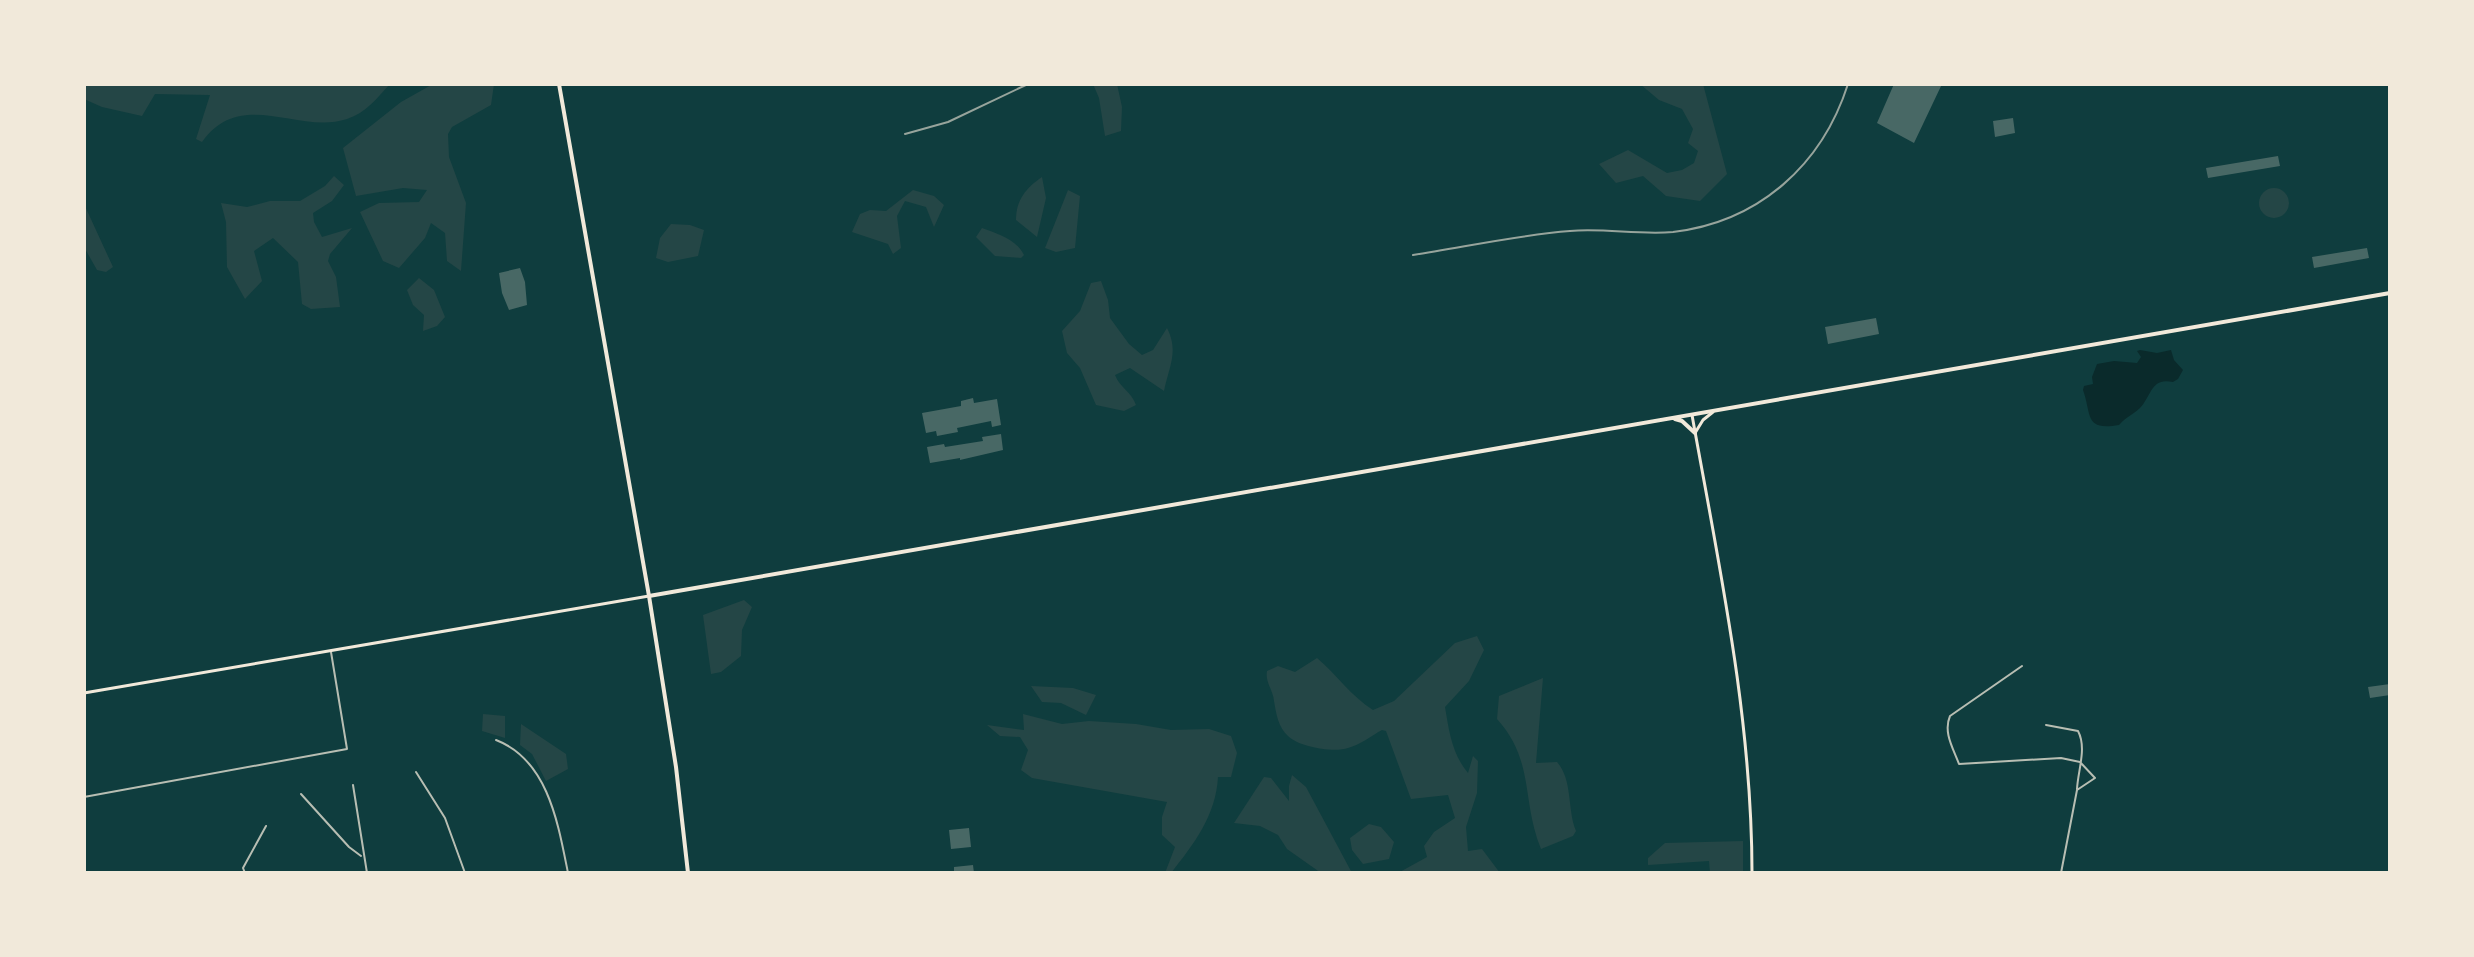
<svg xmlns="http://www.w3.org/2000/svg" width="2474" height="957" viewBox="0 0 2474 957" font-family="Lato,sans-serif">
<rect width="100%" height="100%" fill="#0f3d3e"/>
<!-- green -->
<path fill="#244646" d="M 84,84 L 390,84 C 377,98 366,113 347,119 C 298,135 241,87 202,142 L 196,139 L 210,95 L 155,94 L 142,116 L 102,107 L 84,99 Z
M 433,84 L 494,84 L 491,105 L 452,127 L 448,134 L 449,157 L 466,203 L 461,271 L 447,261 L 445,233 L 431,223 L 425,238 L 399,268 L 383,261 L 360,212 L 379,203 L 419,202 L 427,190 L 403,188 L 356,196 L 343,148 L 401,102 Z
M 1093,84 L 1117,84 L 1122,107 L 1121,131 L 1105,136 L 1099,98 Z
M 1640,84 L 1703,84 L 1727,174 L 1700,201 L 1666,196 L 1643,176 L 1616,183 L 1599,164 L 1628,150 L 1667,173 L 1682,170 L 1694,163 L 1698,151 L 1688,143 L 1693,129 L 1682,109 L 1659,100 Z
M 334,176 L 344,185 L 332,201 L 313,213 L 314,222 L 322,237 L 352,228 L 330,254 L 328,261 L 336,277 L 340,307 L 311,309 L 302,304 L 298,262 L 273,238 L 254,251 L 262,281 L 245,299 L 227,267 L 226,222 L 221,203 L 247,207 L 270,201 L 300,201 L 325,186 Z
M 1042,177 L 1046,198 L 1037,237 L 1016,220 C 1016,200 1026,188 1042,177 Z
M2259 203a15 15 0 1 1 30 0a15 15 0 1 1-30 0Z
M 913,190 L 934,196 L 944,205 L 934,227 L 926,207 L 905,201 L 897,216 L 901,248 L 893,254 L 888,244 L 852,232 L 860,214 L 870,210 L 886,211 Z
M 1068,190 L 1080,196 L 1075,248 L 1056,252 L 1045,248 Z
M 84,204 L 113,267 L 106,272 L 97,270 L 84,247 Z
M 671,224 L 690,225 L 704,230 L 698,256 L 668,262 L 656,258 L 660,238 Z
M 982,228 C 998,234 1016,239 1024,255 L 1021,258 L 995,256 L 976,237 Z
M 419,278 L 434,290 L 445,317 L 437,326 L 423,331 L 424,315 L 413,305 L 407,290 Z
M 1101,281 L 1108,300 L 1110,318 L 1129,344 L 1142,355 L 1153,350 L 1167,328 C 1179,351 1169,367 1164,391 L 1130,368 L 1115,375 C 1120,388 1131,391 1136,405 L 1124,411 L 1096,405 L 1080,368 L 1067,353 L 1062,331 L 1080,311 L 1091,283 Z
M 744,600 L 752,607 L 742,630 L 741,656 L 721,672 L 711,674 L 703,615 Z
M 1477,636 L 1484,650 L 1469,681 L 1445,707 C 1449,731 1452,754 1468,773 L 1473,756 L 1478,761 L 1477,793 L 1466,827 L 1468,851 L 1482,849 L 1500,873 L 1398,873 L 1427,857 L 1424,846 L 1434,832 L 1455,818 L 1448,795 L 1411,799 L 1386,731 L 1382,730 C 1371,736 1360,745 1348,748 C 1334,753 1299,747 1288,736 C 1278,727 1276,713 1274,701 C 1273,690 1265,682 1267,671 L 1278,666 L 1295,672 L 1317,658 C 1337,675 1351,696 1373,710 L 1394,701 L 1455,643 Z
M 1543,678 L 1536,763 L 1557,762 C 1573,780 1567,809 1576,831 L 1573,836 L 1541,849 C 1521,800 1535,761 1497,719 L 1499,696 Z
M 1031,686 L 1073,688 L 1096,695 L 1086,715 L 1061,703 L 1042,702 Z
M 483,714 L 505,716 L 505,738 L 482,731 Z
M 1023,714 L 1062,724 L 1089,721 L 1136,724 L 1171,730 L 1209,729 L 1231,736 L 1237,753 L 1231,777 L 1218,777 C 1216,815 1194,844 1171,873 L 1165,873 L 1175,847 L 1162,835 L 1162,817 L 1167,802 L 1032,778 L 1021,770 L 1028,750 L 1020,737 L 1000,736 L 987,725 L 1024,730 Z
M 521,724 L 566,754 L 568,769 L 546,781 L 532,754 L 520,745 Z
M 1292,775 L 1306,787 L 1352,873 L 1321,873 L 1287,849 L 1278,835 L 1260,826 L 1234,823 L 1264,777 L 1271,778 L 1289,801 L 1289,786 Z
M 1369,824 L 1381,827 L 1394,842 L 1389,859 L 1363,864 L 1352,850 L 1350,838 Z
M 1743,841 L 1743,873 L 1710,873 L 1709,861 L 1648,865 L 1648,858 L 1665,843 Z"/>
<!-- water -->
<path fill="#0a2a2b" d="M 2140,350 L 2157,353 L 2171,350 L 2174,360 L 2183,370 L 2178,379 L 2173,382 C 2151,377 2152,395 2140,408 C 2133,415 2127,416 2119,425 C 2084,431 2092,415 2083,390 L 2084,386 L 2093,384 L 2092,377 L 2097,364 L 2114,361 L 2137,363 L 2141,357 L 2137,351 Z"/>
<!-- building -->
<path fill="#486865" d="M 1894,84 L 1942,84 L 1914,143 L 1877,123 Z
M 2013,118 L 2015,133 L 1995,137 L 1993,121 Z
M 2278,156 L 2280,166 L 2208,178 L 2206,168 Z
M 2367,248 L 2369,258 L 2314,268 L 2312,257 Z
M 520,268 L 525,282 L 527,305 L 509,310 L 502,293 L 499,273 Z
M 1876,318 L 1879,334 L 1828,344 L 1825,327 Z
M 973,398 L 974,403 L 997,399 L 1001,425 L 992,427 L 991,421 L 957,428 L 958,432 L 937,436 L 936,431 L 926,433 L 922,413 L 961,406 L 961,401 Z
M 1001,434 L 1003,450 L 960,460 L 960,458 L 930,463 L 927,447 L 944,444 L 945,447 L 983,441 L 982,437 Z
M 2390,684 L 2390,695 L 2370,698 L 2368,687 Z
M 969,828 L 971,847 L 951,849 L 949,830 Z
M 973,865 L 974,873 L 954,873 L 954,867 Z"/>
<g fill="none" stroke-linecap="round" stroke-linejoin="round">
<!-- minor -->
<path stroke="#b8beb3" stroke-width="2" d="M 2022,666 L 1950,716 C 1943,732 1953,748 1959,764 L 2061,758 L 2080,762 L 2095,778 L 2077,790 L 2061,873
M 2046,725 L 2078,731 C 2087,748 2078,770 2077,789
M 496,740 C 548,760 558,823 568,873
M 416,772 L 445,818 L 465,873
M 353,785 L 367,873
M 301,794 L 349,847 L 361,856
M 84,797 L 347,749 L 331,652
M 245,873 L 243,868 L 266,826"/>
<!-- secondary -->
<path stroke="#f1e9da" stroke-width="3" d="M 1692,415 C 1719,566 1752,718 1752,873
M 1695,433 L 1703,420 L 1713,412
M 84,693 L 649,596"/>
<!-- trunk -->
<path stroke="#f1e9da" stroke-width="4" d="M 559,84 L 649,596 L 676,767 L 688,873
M 1675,419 L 1682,421 L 1695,433
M 649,596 L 2390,293"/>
<!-- rail -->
<path stroke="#97a49c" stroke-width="2" d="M 905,134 L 948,122 L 1028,84
M 1413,255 C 1465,247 1518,235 1570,231 C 1604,228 1639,235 1673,232 C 1759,222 1822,165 1848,84"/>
</g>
<!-- border -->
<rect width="2474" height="957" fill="none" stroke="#f1e9da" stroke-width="172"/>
</svg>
